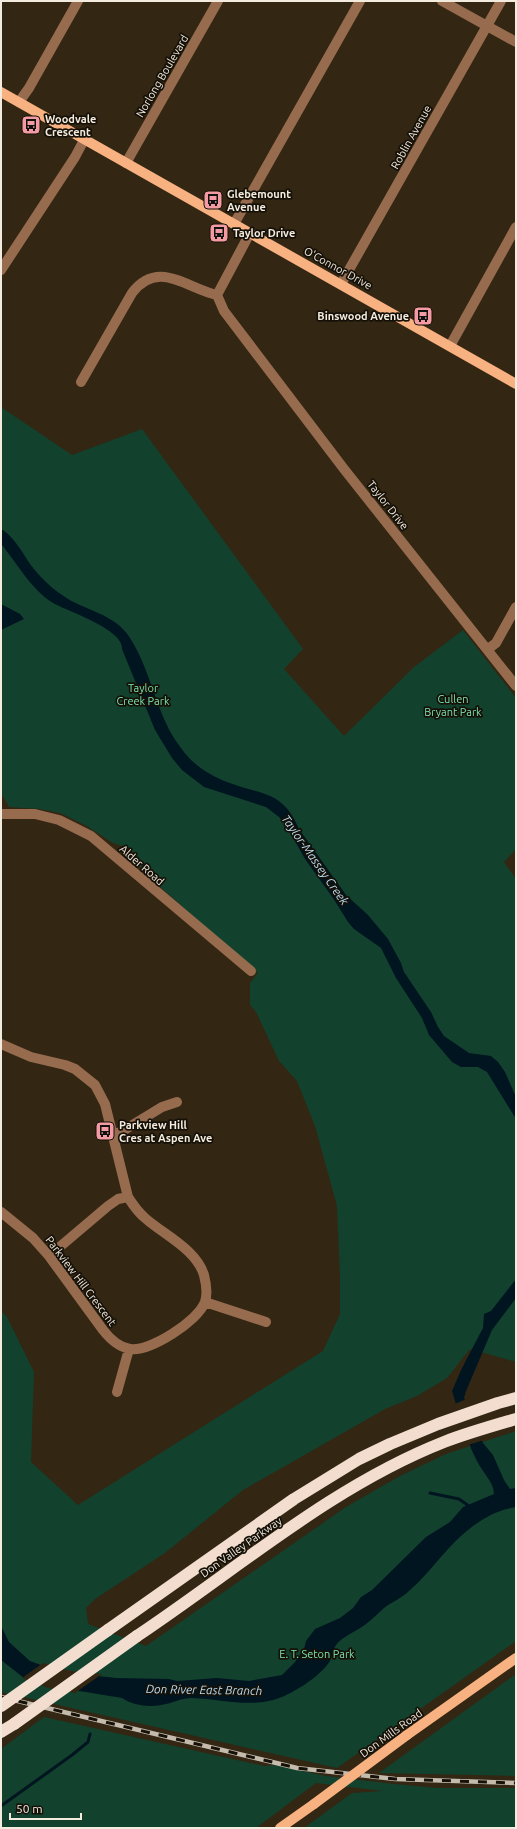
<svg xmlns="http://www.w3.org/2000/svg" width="517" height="1829" viewBox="0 0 517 1829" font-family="Ubuntu,sans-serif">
<rect width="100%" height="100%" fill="#332613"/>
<!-- green -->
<path fill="#12422d" d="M 1,407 L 72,455 L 142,429 L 303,649 L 284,669 L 344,736 L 414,667 L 463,630 L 516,698 L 516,849 L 504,862 L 516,879 L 516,1362 L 470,1349 L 447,1378 L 417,1396 L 385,1409 L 243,1490 L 165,1553 L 95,1599 L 86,1608 L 88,1624 L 146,1646 L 346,1507 L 400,1476 L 446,1454 L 516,1431 L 516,1641 L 337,1768 L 1,1692 L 1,1311 L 7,1317 L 34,1372 L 31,1462 L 78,1505 L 323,1351 L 340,1314 L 340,1275 L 337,1206 L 315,1126 L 297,1081 L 279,1061 L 256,1012 L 250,1005 L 250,983 L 258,973 L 142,871 L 137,858 L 129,848 L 113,843 L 85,825 L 60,813 L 40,809 L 9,807 L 1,793 Z
M 516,1674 L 516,1776 L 379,1773 Z
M 44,1717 L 264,1766 L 275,1765 L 326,1776 L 394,1784 L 438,1788 L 516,1788 L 516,1828 L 304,1828 L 352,1793 L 383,1791 L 316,1783 L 256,1828 L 1,1828 L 1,1749 Z"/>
<!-- water -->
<path fill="#011521" d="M 1,529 C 10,534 17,544 23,553 C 32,569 47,585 62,595 C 84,611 115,613 130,638 C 152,672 156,716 181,748 C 192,764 209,775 227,782 C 260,795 283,790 299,829 L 346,895 L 368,915 L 388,939 L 401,963 L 404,972 L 431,1012 L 438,1027 L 444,1036 L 469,1053 L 491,1056 L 498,1062 L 505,1072 L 516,1097 L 516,1119 L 487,1072 L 478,1067 L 461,1067 L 452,1062 L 429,1035 L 422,1018 L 396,978 L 381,948 L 354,929 L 348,922 L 333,898 L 305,859 L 286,825 L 279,817 L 266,807 L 204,787 L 182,770 L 172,758 L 155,730 L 122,649 C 124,631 74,613 59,606 C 34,595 18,564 1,544 Z
M 1,604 L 20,614 L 24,619 L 1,630 Z
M 516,1279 L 516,1298 L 492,1330 L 466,1391 L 464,1398 L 483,1443 L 493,1455 L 504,1480 L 510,1489 L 516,1488 L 516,1507 C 498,1510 487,1516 473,1526 C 448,1544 432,1571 409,1591 C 402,1598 392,1602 384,1608 C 378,1613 373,1619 366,1624 C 359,1630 341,1637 336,1645 C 333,1649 333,1656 330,1661 C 321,1676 290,1696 273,1700 C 246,1707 219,1699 192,1698 C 182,1698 175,1702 166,1704 C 152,1708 133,1706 122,1698 L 49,1686 L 24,1678 L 1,1660 L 1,1626 L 9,1642 L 30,1661 L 41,1665 L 71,1673 L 116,1678 L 169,1679 L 177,1681 L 217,1678 L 249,1681 L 282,1675 L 295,1662 L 304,1649 L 306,1641 L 315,1629 L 340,1618 L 353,1608 L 361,1597 L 372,1590 L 426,1537 L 450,1522 L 463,1507 L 494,1494 C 494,1482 482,1472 477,1461 C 466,1440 459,1414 452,1391 L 462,1368 L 483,1328 L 484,1314 L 491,1311 Z"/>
<!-- pier -->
<path fill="#332613" d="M 467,1399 L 484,1440 L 468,1445 L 454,1404 Z
M 43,1663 L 71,1671 L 102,1674 L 75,1693 L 48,1688 L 22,1678 Z"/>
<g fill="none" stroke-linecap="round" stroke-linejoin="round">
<!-- stream -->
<path stroke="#011521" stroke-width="3" d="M 430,1493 L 459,1499 L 469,1506
M 1,1806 L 72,1755 L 88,1742 L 90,1734"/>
<!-- minor -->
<path stroke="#966b4e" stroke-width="10" d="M 442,1 L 516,42
M 19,102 L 29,88 L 78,1
M 126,163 L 218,1
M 234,224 L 360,1
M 250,233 L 217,295 L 224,311 L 344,469 L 516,686
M 1,270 L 75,157 L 84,140
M 341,284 L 501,1
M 450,346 L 516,227
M 81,382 L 132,293 C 158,259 186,288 217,295
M 488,649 L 496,643 L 516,607
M 1,814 L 35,814 L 59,820 L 91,836 L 251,971
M 1,1044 L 31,1057 L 65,1065 L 75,1069 L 95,1085 L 105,1104 L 128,1197 C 133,1205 138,1212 145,1218 C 164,1235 196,1249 204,1275 C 206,1283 208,1293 205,1302 C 198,1321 150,1352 130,1349 C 118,1347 110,1339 103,1330 L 49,1256 L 33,1238 L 1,1212
M 113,1134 L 121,1132 L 162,1107 L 177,1102
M 49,1256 L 108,1206 L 118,1199 L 128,1197
M 205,1302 L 266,1322
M 117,1392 L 129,1349"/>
<!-- major -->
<path stroke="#f8b181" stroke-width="10" d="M 1,92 L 516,384
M 407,1735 L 516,1658
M 280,1828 L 314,1804"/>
<!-- highway -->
<path stroke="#f2ddcf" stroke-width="12" d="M 108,1630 L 294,1499 L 359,1459 L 390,1444 L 438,1424 L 498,1403 L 516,1398
M 137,1636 C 236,1570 332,1486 444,1442 C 467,1433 492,1426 516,1419
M 1,1732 L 14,1724"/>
<!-- rail casing -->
<g stroke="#c5bbad" stroke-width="4.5">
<path id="rail" d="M 1,1697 L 297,1768 L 395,1779 L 516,1783"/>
</g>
<!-- rail -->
<use href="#rail" stroke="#161108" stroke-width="3" stroke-dasharray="9" stroke-linecap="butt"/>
<!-- major-bridge -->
<path stroke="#f8b181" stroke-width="10" d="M 314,1804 L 407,1735"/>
<!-- highway-bridge -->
<path stroke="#f2ddcf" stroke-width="12" d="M 1,1706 L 108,1630
M 14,1724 L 137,1636"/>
</g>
<!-- icons -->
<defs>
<g id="bus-square" transform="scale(1)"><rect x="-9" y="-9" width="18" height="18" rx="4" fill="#f49aa3" stroke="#161108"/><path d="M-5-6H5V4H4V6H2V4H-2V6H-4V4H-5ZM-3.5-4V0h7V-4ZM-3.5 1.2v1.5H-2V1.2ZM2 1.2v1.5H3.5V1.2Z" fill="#111"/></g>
</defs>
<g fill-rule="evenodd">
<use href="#bus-square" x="31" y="125"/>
<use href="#bus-square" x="213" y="200"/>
<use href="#bus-square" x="219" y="233"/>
<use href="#bus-square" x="423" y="316"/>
<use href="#bus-square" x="105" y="1131"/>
</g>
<g text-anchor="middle" stroke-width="3.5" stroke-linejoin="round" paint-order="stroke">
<!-- street labels -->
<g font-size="11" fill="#f4ebdf" stroke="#161108">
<text transform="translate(162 76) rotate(-60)" y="4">Norlong Boulevard</text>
<text transform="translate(411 137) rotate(-61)" y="4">Roblin Avenue</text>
<text transform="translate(338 268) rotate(29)" y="4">O'Connor Drive</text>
<text transform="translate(388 505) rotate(52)" y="4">Taylor Drive</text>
<text transform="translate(142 865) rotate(41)" y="4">Alder Road</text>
<text transform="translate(81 1281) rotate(53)" y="4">Parkview Hill Crescent</text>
<text transform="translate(241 1547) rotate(-35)" y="4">Don Valley Parkway</text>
<text transform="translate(391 1733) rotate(-36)" y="4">Don Mills Road</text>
</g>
<!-- poi labels -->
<g font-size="11" font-weight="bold" fill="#f4ebdf" stroke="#161108" text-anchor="start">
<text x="45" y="123">Woodvale<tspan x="45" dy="13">Crescent</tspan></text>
<text x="227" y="198">Glebemount<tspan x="227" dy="13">Avenue</tspan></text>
<text x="233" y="237">Taylor Drive</text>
<text x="409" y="320" text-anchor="end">Binswood Avenue</text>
<text x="119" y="1129">Parkview Hill<tspan x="119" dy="13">Cres at Aspen Ave</tspan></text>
</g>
<!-- park labels -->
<g font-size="11" fill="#7ce4b0" stroke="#161108">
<text x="143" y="692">Taylor<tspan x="143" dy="13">Creek Park</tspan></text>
<text x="453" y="703">Cullen<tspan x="453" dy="13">Bryant Park</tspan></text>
<text x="317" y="1658">E. T. Seton Park</text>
</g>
<!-- water labels -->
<g font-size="12" font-style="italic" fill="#b8ddf3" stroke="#161108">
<text transform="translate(315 860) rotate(55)" y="4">Taylor-Massey Creek</text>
<text transform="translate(204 1690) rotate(1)" y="4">Don River East Branch</text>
</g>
</g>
<!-- border -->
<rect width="517" height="1829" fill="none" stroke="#f4ebdf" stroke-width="4"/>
<!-- scale -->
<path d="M10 1813v6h71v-6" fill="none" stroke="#f4ebdf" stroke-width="2"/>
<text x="16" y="1813" font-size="12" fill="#f4ebdf" stroke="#161108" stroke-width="3" paint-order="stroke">50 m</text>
</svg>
